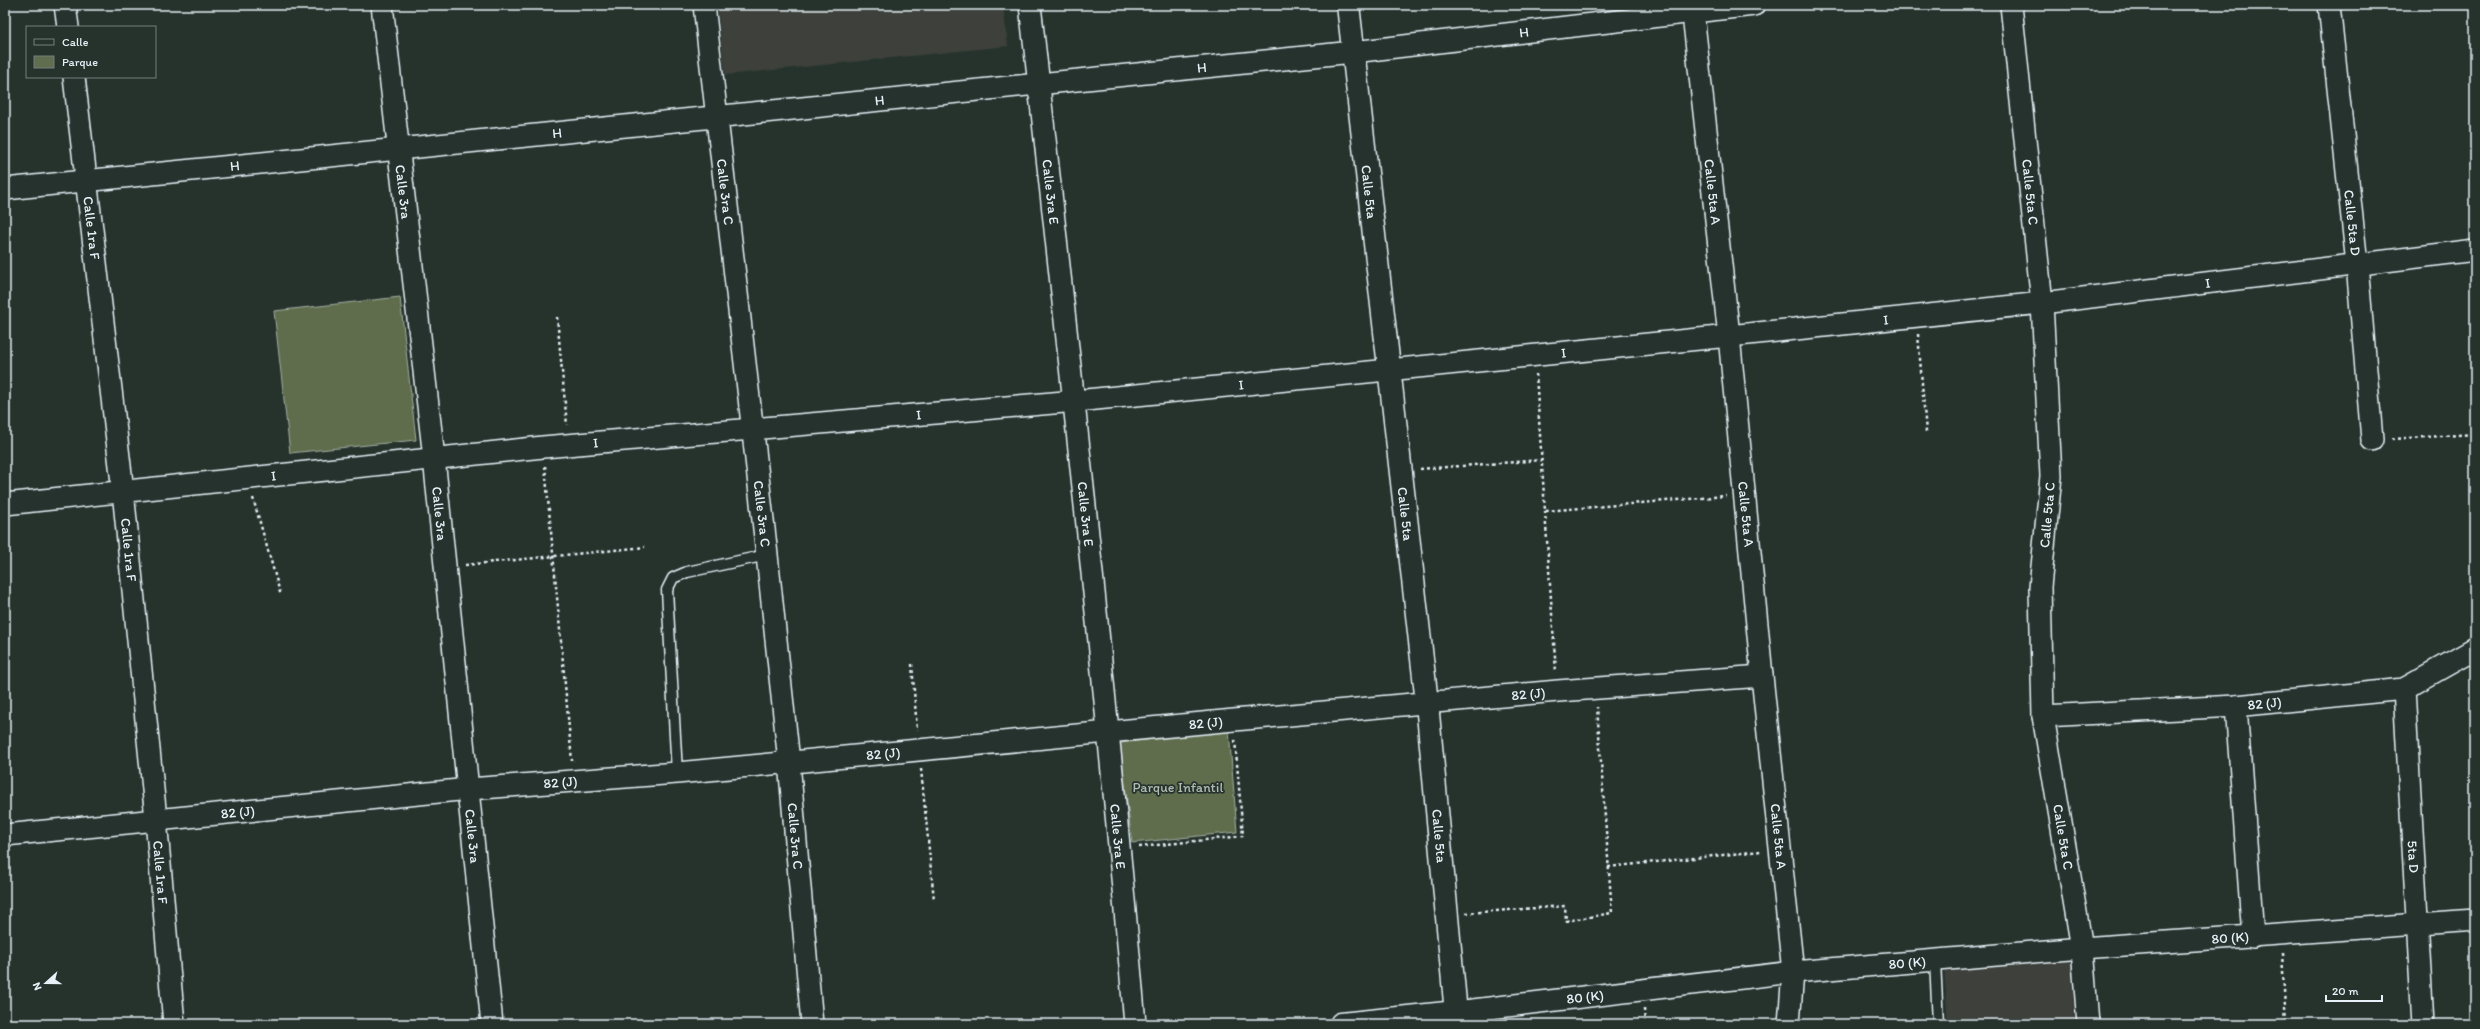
<svg xmlns="http://www.w3.org/2000/svg" width="2480" height="1029" viewBox="0 0 2480 1029" font-family="Itim,sans-serif">
<rect width="100%" height="100%" fill="#26332d"/>
<filter id="ink" filterUnits="userSpaceOnUse"><feTurbulence type="fractalNoise" baseFrequency=".025" numOctaves="2"/><feDisplacementMap in="SourceGraphic" scale="8" xChannelSelector="R" yChannelSelector="G"/><feConvolveMatrix kernelMatrix="1 2 1 2 8 2 1 2 1" color-interpolation-filters="sRGB"/></filter>
<g filter="url(#ink)">
<!-- built -->
<path fill="#3c413a" d="M 717,5 L 1003,5 L 1008,46 L 725,75 Z
M 2071,960 L 2075,1024 L 1948,1024 L 1944,967 Z"/>
<!-- green -->
<path fill="#606d4e" stroke="#a4afa3" d="M 400,297 L 416,440 L 290,453 L 274,311 Z
M 1229,730 L 1237,832 L 1132,843 L 1120,743 Z"/>
<g fill="none" stroke-linecap="round" stroke-linejoin="round">
<!-- lane casing -->
<g stroke="#e8f1f8" stroke-width="13">
<path id="lane" d="M 677,773 L 667,590 L 673,578 L 687,572 L 767,555
M 1935,960 L 1938,1024"/>
</g>
<!-- street casing -->
<g stroke="#e8f1f8" stroke-width="24">
<g id="street">
<path d="M 65,5 L 68,27"/>
<path id="s1" d="M 382,5 L 434,458 L 492,1024"/>
<path id="s2" d="M 704,5 L 767,555 L 789,762 L 812,1024"/>
<path id="s3" d="M 1030,5 C 1068,344 1106,684 1135,1024"/>
<path id="s4" d="M 1692,5 L 1729,336 L 1762,676 L 1793,972 L 1789,1024"/>
<path id="s5" d="M 2011,5 L 2042,303 L 2051,476 L 2040,587 L 2043,716 L 2082,948 L 2088,1024"/>
<path id="s6" d="M 2329,5 L 2357,264 L 2372,440"/>
<path id="s7" d="M 74,77 L 123,491 L 156,819 L 174,1024"/>
<path id="s8" d="M 5,189 L 1353,52 L 1754,5"/>
<path id="s9" d="M 5,504 L 543,447 L 1076,401 L 1729,336 L 2042,303 L 2475,250"/>
<path id="s10" d="M 2404,689 L 2423,1024"/>
<path d="M 2236,706 L 2253,937"/>
<path id="s11" d="M 2043,716 L 2236,706 L 2404,689 L 2475,649"/>
<path id="s12" d="M 5,835 L 469,789 L 677,773 L 1234,720 L 1558,691 L 1762,676"/>
<path id="s13" d="M 1456,1012 L 1793,972 L 2082,948 L 2475,920"/>
</g>
</g>
<!-- secondary casing -->
<g stroke="#e8f1f8" stroke-width="25">
<g id="secondary">
<path id="s14" d="M 1348,5 L 1427,703 L 1457,1024"/>
<path d="M 1341,1024 L 1456,1012"/>
</g>
</g>
<!-- path -->
<path stroke="#e8f1f8" stroke-width="2.5" stroke-dasharray="3 3" stroke-linecap="butt" d="M 557,317 L 567,425
M 1918,334 L 1926,432
M 1536,374 L 1545,511 L 1726,496
M 2392,439 L 2475,434
M 545,466 L 572,761
M 1420,469 L 1542,460
M 253,498 L 281,596
M 1545,511 L 1556,672
M 465,565 L 645,547
M 912,664 L 917,730
M 921,769 L 934,900
M 1139,847 L 1243,836 L 1235,739
M 1608,867 L 1761,851
M 1466,913 L 1565,906 L 1566,921 L 1612,913 L 1597,707
M 2282,953 L 2286,1024
M 1644,1009 L 1645,1024"/>
<!-- lane -->
<use href="#lane" stroke="#26332d" stroke-width="10"/>
<!-- street -->
<use href="#street" stroke="#26332d" stroke-width="21"/>
<!-- secondary -->
<use href="#secondary" stroke="#26332d" stroke-width="22"/>
</g>
</g>
<g text-anchor="middle" stroke-width="3.5" stroke-linejoin="round" paint-order="stroke">
<!-- street labels -->
<g font-size="14" fill="#e8f1f8" stroke="#26332d">
<text dy="5" stroke="none"><textPath href="#s8" startOffset="1527">H</textPath></text>
<text dy="5" stroke="none"><textPath href="#s8" startOffset="1203">H</textPath></text>
<text dy="5" stroke="none"><textPath href="#s8" startOffset="879">H</textPath></text>
<text dy="5" stroke="none"><textPath href="#s8" startOffset="555">H</textPath></text>
<text dy="5" stroke="none"><textPath href="#s8" startOffset="231">H</textPath></text>
<text dy="5" stroke="none"><textPath href="#s1" startOffset="188">Calle 3ra</textPath></text>
<text dy="5" stroke="none"><textPath href="#s2" startOffset="188">Calle 3ra C</textPath></text>
<text dy="5" stroke="none"><textPath href="#s3" startOffset="188">Calle 3ra E</textPath></text>
<text dy="5" stroke="none"><textPath href="#s14" startOffset="188">Calle 5ta</textPath></text>
<text dy="5" stroke="none"><textPath href="#s4" startOffset="188">Calle 5ta A</textPath></text>
<text dy="5" stroke="none"><textPath href="#s5" startOffset="188">Calle 5ta C</textPath></text>
<text dy="5" stroke="none"><textPath href="#s6" startOffset="219">Calle 5ta D</textPath></text>
<text dy="5" stroke="none"><textPath href="#s7" startOffset="152">Calle 1ra F</textPath></text>
<text dy="5" stroke="none"><textPath href="#s9" startOffset="2214">I</textPath></text>
<text dy="5" stroke="none"><textPath href="#s9" startOffset="1890">I</textPath></text>
<text dy="5" stroke="none"><textPath href="#s9" startOffset="1566">I</textPath></text>
<text dy="5" stroke="none"><textPath href="#s9" startOffset="1242">I</textPath></text>
<text dy="5" stroke="none"><textPath href="#s9" startOffset="918">I</textPath></text>
<text dy="5" stroke="none"><textPath href="#s9" startOffset="594">I</textPath></text>
<text dy="5" stroke="none"><textPath href="#s9" startOffset="270">I</textPath></text>
<text dy="5" stroke="none"><textPath href="#s1" startOffset="512">Calle 3ra</textPath></text>
<text dy="5" stroke="none"><textPath href="#s2" startOffset="512">Calle 3ra C</textPath></text>
<text dy="5" stroke="none"><textPath href="#s3" startOffset="512">Calle 3ra E</textPath></text>
<text dy="5" stroke="none"><textPath href="#s14" startOffset="512">Calle 5ta</textPath></text>
<text dy="5" stroke="none"><textPath href="#s4" startOffset="512">Calle 5ta A</textPath></text>
<text transform="translate(2047 515) rotate(-85)" y="5">Calle 5ta C</text>
<text dy="5" stroke="none"><textPath href="#s7" startOffset="476">Calle 1ra F</textPath></text>
<text dy="5" stroke="none"><textPath href="#s12" startOffset="1530">82 (J)</textPath></text>
<text dy="5" stroke="none"><textPath href="#s11" startOffset="222">82 (J)</textPath></text>
<text dy="5" stroke="none"><textPath href="#s12" startOffset="1206">82 (J)</textPath></text>
<text dy="5" stroke="none"><textPath href="#s12" startOffset="882">82 (J)</textPath></text>
<text dy="5" stroke="none"><textPath href="#s12" startOffset="558">82 (J)</textPath></text>
<text dy="5" stroke="none"><textPath href="#s12" startOffset="234">82 (J)</textPath></text>
<text dy="5" stroke="none"><textPath href="#s1" startOffset="836">Calle 3ra</textPath></text>
<text dy="5" stroke="none"><textPath href="#s2" startOffset="836">Calle 3ra C</textPath></text>
<text dy="5" stroke="none"><textPath href="#s3" startOffset="836">Calle 3ra E</textPath></text>
<text dy="5" stroke="none"><textPath href="#s14" startOffset="836">Calle 5ta</textPath></text>
<text dy="5" stroke="none"><textPath href="#s4" startOffset="836">Calle 5ta A</textPath></text>
<text dy="5" stroke="none"><textPath href="#s5" startOffset="836">Calle 5ta C</textPath></text>
<text dy="5" stroke="none"><textPath href="#s10" startOffset="168">5ta D</textPath></text>
<text dy="5" stroke="none"><textPath href="#s7" startOffset="800">Calle 1ra F</textPath></text>
<text dy="5" stroke="none"><textPath href="#s13" startOffset="778">80 (K)</textPath></text>
<text dy="5" stroke="none"><textPath href="#s13" startOffset="454">80 (K)</textPath></text>
<text dy="5" stroke="none"><textPath href="#s13" startOffset="130">80 (K)</textPath></text>
</g>
<!-- park labels -->
<g font-size="14" fill="#b2bcb4" stroke="#26332d">
<text x="1178" y="792">Parque Infantil</text>
</g>
</g>
<!-- margin -->
<rect width="2480" height="1029" fill="none" stroke="#26332d" stroke-width="20"/>
<rect x="10" y="10" width="2460" height="1009" fill="none" stroke="#e8f1f8" stroke-width="1.5" filter="url(#ink)"/>
<!-- legend -->
<rect x="26" y="26" width="130" height="52" fill="#26332d" stroke="#747f7e"/>
<rect x="34" y="39" width="20" height="6" fill="#26332d" stroke="#747f7e"/>
<text x="62" y="46" font-size="12" fill="#e8f1f8">Calle</text>
<rect x="34" y="56" width="20" height="12" fill="#606d4e" stroke="#747f7e"/>
<text x="62" y="66" font-size="12" fill="#e8f1f8">Parque</text>
<!-- north arrow -->
<g transform="translate(46 983) rotate(249)" stroke="#26332d" stroke-width="3" paint-order="stroke">
<path d="M0-3L7 15L0 10L-7 15Z" fill="#e8f1f8"/>
<text y="-6" font-size="11" font-weight="bold" text-anchor="middle" fill="#e8f1f8">N</text>
</g>
<!-- scale -->
<path d="M2326 995v6h56v-6" fill="none" stroke="#e8f1f8" stroke-width="2"/>
<text x="2332" y="995" font-size="12" fill="#e8f1f8" stroke="#26332d" stroke-width="3" paint-order="stroke">20 m</text>
</svg>
